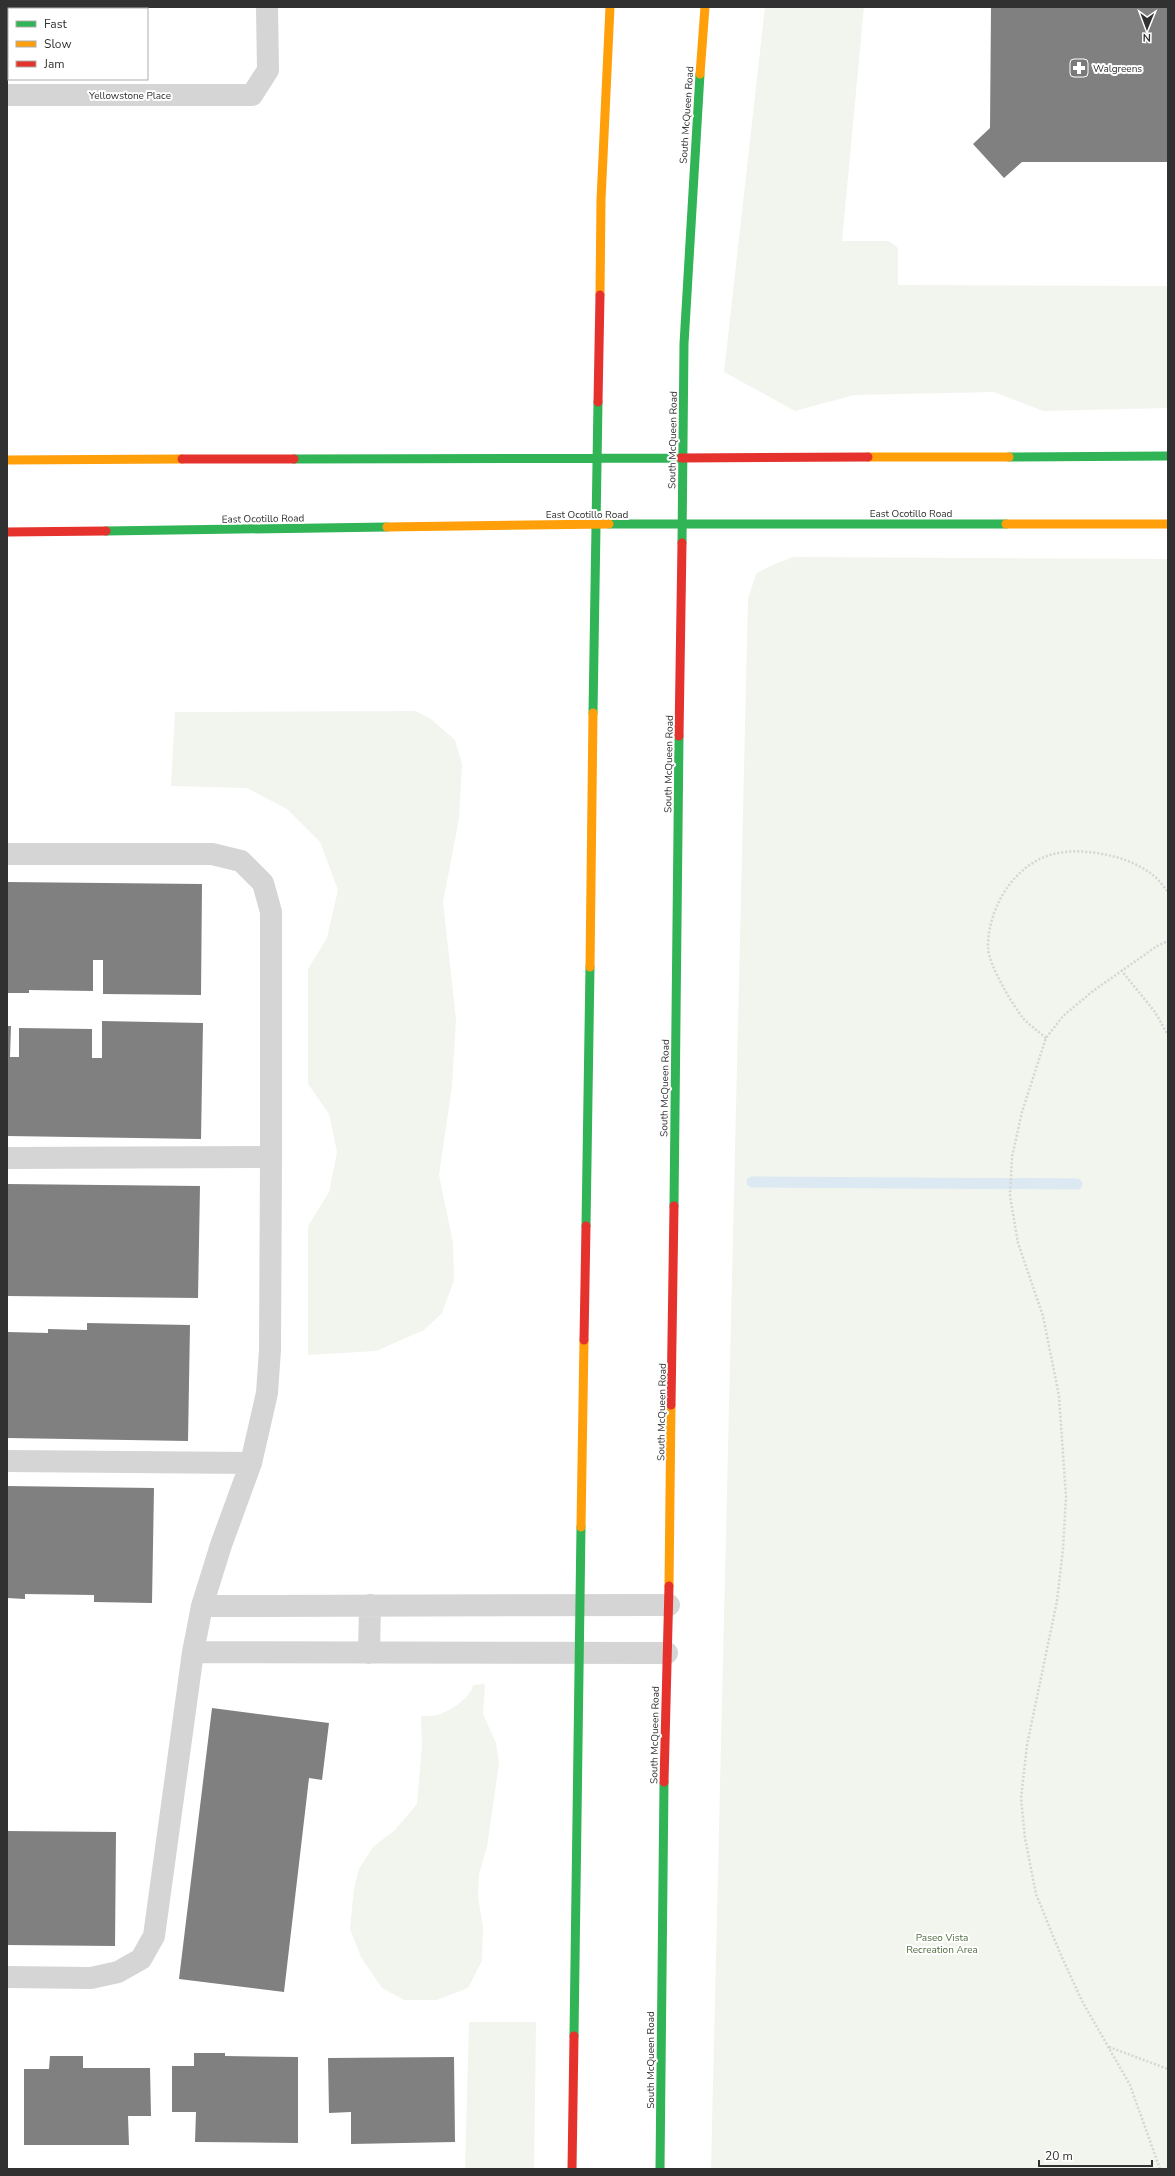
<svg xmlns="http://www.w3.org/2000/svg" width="1175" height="2176" viewBox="0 0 1175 2176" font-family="'Nunito Sans',sans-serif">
<rect width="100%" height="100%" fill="#fff"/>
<!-- green -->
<path fill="#f1f5ee" d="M 765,7 L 864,7 L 842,241 L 889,241 L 898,248 L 898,285 L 1168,286 L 1168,408 L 1043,411 L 994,392 L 854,395 L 795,411 L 724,372 Z
M 793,557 L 1168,559 L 1168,2169 L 711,2169 L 748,599 L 756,574 L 768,567 Z
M 415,711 L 431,719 L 455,740 L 462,764 L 459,819 L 443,902 L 456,1019 L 452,1086 L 439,1175 L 453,1243 L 454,1280 L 442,1313 L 424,1330 L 376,1351 L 308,1355 L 308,1226 L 329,1192 L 337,1152 L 329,1114 L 308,1084 L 308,969 L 327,938 L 338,890 L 320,842 L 287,809 L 247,788 L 171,786 L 175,712 Z
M 485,1684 L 483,1714 L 496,1743 L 499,1763 L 487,1847 L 479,1874 L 478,1897 L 483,1927 L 482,1961 L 468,1988 L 437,2000 L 404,2000 L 382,1988 L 361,1957 L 350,1929 L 354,1888 L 359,1869 L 373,1847 L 395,1830 L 417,1804 L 422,1746 L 421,1716 C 427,1716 435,1717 440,1714 C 452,1710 471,1697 473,1685 Z
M 469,2022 L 536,2022 L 534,2169 L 465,2169 Z"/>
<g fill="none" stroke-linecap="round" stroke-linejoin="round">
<!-- stream -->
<path stroke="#dce8f2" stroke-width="11" d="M 752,1182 L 1077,1184"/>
</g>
<!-- building -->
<path fill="#808080" d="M 991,7 L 1168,7 L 1168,162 L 1022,162 L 1004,178 L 973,144 L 990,128 Z
M 7,882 L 202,884 L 201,995 L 103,994 L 103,960 L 93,960 L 93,991 L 29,990 L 29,993 L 7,993 Z
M 102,1021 L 203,1023 L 201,1139 L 7,1136 L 7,1026 L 11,1026 L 10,1057 L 19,1057 L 19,1028 L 92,1029 L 92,1058 L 102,1058 Z
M 7,1184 L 200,1186 L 198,1298 L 7,1296 Z
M 87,1323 L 190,1325 L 188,1441 L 7,1438 L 8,1332 L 48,1333 L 48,1329 L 87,1330 Z
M 7,1486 L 154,1488 L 152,1603 L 94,1602 L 94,1595 L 25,1594 L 25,1599 L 7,1598 Z
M 212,1708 L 329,1723 L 322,1780 L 309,1778 L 284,1992 L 179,1979 Z
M 7,1831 L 116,1832 L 115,1946 L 7,1945 Z
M 194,2053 L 225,2053 L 225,2056 L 298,2057 L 298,2143 L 195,2142 L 196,2112 L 172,2112 L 172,2066 L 194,2066 Z
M 50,2056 L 83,2056 L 83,2068 L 150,2068 L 151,2116 L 128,2116 L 129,2145 L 24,2145 L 24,2069 L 49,2069 Z
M 454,2057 L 455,2142 L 351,2144 L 351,2112 L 329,2113 L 328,2058 Z"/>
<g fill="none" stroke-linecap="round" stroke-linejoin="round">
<!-- path -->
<path stroke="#d5d5d5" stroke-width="2.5" stroke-dasharray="2 2" stroke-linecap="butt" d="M 1121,970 L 1155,1012 L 1168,1035
M 1046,1038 C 1038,1031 1029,1025 1023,1018 C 1012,1004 988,964 988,947 C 988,910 1011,869 1047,856 C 1066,849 1089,851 1107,855 C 1123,858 1141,865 1154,876 C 1159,880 1164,887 1168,892
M 1109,2047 L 1168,2069
M 1160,2169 L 1130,2085 L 1082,2001 L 1060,1953 L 1036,1894 L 1025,1838 L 1021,1798 L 1027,1745 L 1057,1601 L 1063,1549 L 1066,1497 L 1059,1396 L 1043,1316 L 1018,1243 L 1010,1196 L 1012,1157 L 1022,1112 L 1046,1038 L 1063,1016 L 1093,991 L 1157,946 L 1168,941"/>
<!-- street -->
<path stroke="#d5d5d5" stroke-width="22" d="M 7,95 L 252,95 L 268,70 L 267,7
M 7,854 L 212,854 L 241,861 L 263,883 L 271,912 L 271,1157 L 270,1350 L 267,1393 L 251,1463 L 221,1545 L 202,1606 L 193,1652 L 154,1936 L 141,1959 L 118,1972 L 91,1978 L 7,1977
M 7,1158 L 271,1157
M 7,1461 L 251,1463
M 202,1606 L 669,1605
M 193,1652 L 667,1653
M 369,1653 L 370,1605"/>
<!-- fast -->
<path stroke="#30b455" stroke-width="9" d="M 1009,457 L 1168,456
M 294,459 L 681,458
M 609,524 L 1006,524
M 106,531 L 387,527
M 682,543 L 684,344 L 700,74
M 593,713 L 598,402
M 674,1206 L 679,736
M 586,1226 L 590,967
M 574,2036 L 581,1527
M 660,2169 L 664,1782"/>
<!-- slow -->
<path stroke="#ff9f0a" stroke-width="9" d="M 700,74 L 705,7
M 600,295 L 601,200 L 610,7
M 868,457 L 1009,457
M 7,460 L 182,459
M 1006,524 L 1168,524
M 387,527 L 609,524
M 590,967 L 593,713
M 581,1527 L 584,1340
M 669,1586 L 671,1405"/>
<!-- jam -->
<path stroke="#e5322d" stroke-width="9" d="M 598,402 L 600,295
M 681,458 L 868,457
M 182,459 L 294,459
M 7,532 L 106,531
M 679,736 L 682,543
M 584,1340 L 586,1226
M 671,1405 L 674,1206
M 664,1782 L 669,1586
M 572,2169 L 574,2036"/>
</g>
<!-- icons -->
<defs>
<g id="pharmacy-square" transform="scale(1)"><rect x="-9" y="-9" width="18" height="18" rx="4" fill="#797979" stroke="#fff"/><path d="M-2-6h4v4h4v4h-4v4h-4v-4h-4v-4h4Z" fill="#fff"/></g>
</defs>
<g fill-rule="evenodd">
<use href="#pharmacy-square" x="1079" y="68"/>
</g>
<g text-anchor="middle" stroke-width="4" stroke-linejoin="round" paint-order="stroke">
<!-- poi labels -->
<g font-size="10" fill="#313131" stroke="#fff" text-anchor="start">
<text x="1093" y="72">Walgreens</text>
</g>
<!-- street labels -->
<g font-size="10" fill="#313131" stroke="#fff">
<text x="130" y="99">Yellowstone Place</text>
<text transform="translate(686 115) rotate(-86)" y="4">South McQueen Road</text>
<text transform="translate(672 440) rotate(-89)" y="4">South McQueen Road</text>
<text x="911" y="517">East Ocotillo Road</text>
<text x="587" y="518">East Ocotillo Road</text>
<text transform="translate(263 518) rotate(-1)" y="4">East Ocotillo Road</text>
<text transform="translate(668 764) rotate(-89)" y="4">South McQueen Road</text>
<text transform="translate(664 1088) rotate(-89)" y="4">South McQueen Road</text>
<text transform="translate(661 1412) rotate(-89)" y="4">South McQueen Road</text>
<text transform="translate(654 1735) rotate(-89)" y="4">South McQueen Road</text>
<text transform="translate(650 2060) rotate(-90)" y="4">South McQueen Road</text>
</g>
<!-- park labels -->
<g font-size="10" fill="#506d3f" stroke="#fff">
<text x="942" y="1941">Paseo Vista<tspan x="942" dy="12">Recreation Area</tspan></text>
</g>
</g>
<!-- border -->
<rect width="1175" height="2176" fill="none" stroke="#313131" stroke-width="16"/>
<!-- legend -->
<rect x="8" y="8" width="140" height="72" fill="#ffffff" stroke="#adadad"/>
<rect x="16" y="21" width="20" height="6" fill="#30b455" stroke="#adadad"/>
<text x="44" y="28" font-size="12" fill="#313131">Fast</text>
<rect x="16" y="41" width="20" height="6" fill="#ff9f0a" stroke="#adadad"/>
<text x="44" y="48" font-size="12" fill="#313131">Slow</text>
<rect x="16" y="61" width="20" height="6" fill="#e5322d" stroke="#adadad"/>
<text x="44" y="68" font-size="12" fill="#313131">Jam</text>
<!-- north arrow -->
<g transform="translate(1147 28) rotate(181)" stroke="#ffffff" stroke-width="3" paint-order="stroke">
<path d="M0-3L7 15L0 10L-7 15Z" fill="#313131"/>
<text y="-6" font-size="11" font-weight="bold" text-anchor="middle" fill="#313131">N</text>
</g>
<!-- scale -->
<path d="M1039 2160v6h113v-6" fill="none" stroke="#313131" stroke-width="2"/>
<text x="1045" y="2160" font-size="12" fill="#313131" stroke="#ffffff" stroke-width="3" paint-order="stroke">20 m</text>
</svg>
